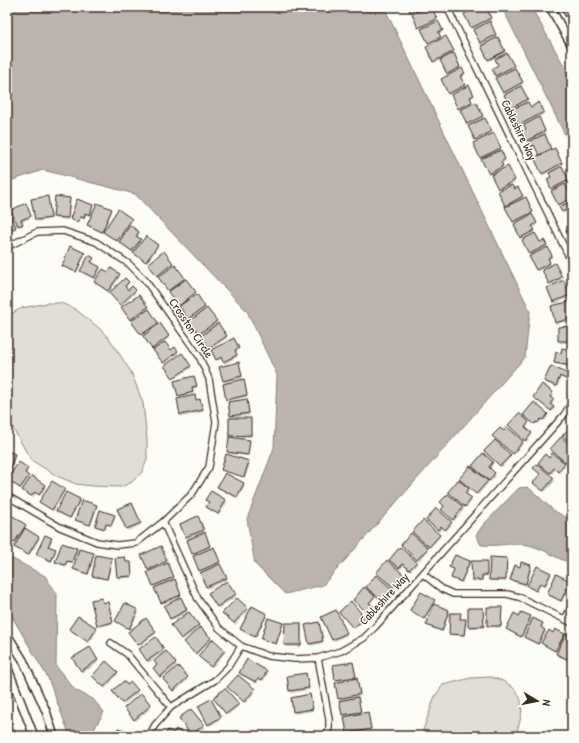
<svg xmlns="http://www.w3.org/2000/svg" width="579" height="743" viewBox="0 0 579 743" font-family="'Patrick Hand',sans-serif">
<rect width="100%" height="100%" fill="#fdfcf7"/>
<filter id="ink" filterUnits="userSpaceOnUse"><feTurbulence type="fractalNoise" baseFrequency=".025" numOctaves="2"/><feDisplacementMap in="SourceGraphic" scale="8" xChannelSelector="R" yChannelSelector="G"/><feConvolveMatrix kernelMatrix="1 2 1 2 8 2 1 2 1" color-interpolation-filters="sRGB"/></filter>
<g filter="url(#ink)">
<!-- green -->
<path fill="#e1ded7" stroke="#8e847a" d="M 47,303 L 61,303 L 75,309 L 99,328 L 111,341 L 131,372 L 143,403 L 147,439 L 147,460 L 142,472 L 132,482 L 121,487 L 92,486 L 76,484 L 57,476 L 31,460 L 7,418 L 7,316 L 22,308 Z
M 491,677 C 525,686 527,706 515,736 L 421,736 L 435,696 L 443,685 L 471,678 Z"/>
<!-- water -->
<path fill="#bbb4ad" stroke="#887d74" d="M 7,7 L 384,7 L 530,311 L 525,357 L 323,585 L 285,594 L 255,564 L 247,519 L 274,448 L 277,375 L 247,311 L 135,194 L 43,170 L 7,182 Z
M 502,7 L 531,7 L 572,80 L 572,149 Z
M 528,487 L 553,510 L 572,521 L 572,563 C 558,560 546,550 532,546 C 516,541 498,547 481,545 L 476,535 L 483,525 L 519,488 Z
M 7,556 L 45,576 L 57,594 L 56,666 L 75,690 L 93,699 L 104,712 L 90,736 L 70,736 L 48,678 L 7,608 Z
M 7,716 L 18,736 L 7,736 Z"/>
<!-- shadow -->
<path fill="#0003" d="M 409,7 L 425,7 L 428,13 L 433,13 L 443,32 L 439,34 L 441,40 L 447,39 L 461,70 L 462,70 L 465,76 L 461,78 L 466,88 L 469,86 L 474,97 L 470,99 L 473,105 L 476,103 L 501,150 L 500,150 L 506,161 L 501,164 L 504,170 L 508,167 L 515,182 L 510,185 L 514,190 L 518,188 L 524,199 L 526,200 L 537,226 L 533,228 L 534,233 L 540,244 L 544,241 L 552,258 L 548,261 L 551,266 L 555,264 L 562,280 L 551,285 L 543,269 L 538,271 L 537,270 L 530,257 L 532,256 L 499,192 L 501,191 L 481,157 L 477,142 L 461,109 L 460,110 L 452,95 L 450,95 L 442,80 L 449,76 L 441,60 L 435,63 L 427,47 L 430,45 Z
M 479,7 L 485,7 L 491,20 L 489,22 L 523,85 L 520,86 L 530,108 L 539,104 L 544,114 L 538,118 L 546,133 L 543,135 L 551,151 L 555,151 L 563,165 L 561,166 L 569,182 L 564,184 L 572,200 L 572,220 L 568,211 L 564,213 L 559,205 L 552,192 L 554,191 L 548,180 L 552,178 L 550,172 L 544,175 L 535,159 L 541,156 L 536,146 L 532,148 L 528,142 L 523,132 L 528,130 L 525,124 L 521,126 L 497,78 L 493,69 L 500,66 L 495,58 L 489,61 L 465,14 Z
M 69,198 L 70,200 L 68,220 L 55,219 L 54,217 Z
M 48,199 L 52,219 L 37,222 L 33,200 Z
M 92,205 L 93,207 L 90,216 L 86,215 L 85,220 L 81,218 L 79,223 L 72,221 L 71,219 Z
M 27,206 L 31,218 L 22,222 L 23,226 L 20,227 L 13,210 Z
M 111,210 L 112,212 L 104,230 L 131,219 L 132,221 L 129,226 L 138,232 L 140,234 L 137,238 L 142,243 L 157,245 L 158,247 L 147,263 L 136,255 L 134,252 L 133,253 L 121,244 L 119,241 L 118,242 L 105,234 L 104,231 L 103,233 L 90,227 L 89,225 Z
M 7,211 L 17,229 L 7,234 Z
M 84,253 L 85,255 L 77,273 L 64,267 L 63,266 Z
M 93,258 L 94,260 L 92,263 L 101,269 L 95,280 L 81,271 Z
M 173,263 L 227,338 L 211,349 L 150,266 Z
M 108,274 L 119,275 L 120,277 L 109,293 L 96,282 Z
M 128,283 L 129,284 L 125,288 L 128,291 L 132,287 L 136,292 L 122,306 L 111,295 Z
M 565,283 L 571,297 L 555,304 L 548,288 Z
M 139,296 L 169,338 L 164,342 L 171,352 L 175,349 L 179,354 L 164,364 L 143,336 L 142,336 L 123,307 Z
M 572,302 L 572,320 L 557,324 L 556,322 Z
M 572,327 L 572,343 L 560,343 L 559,328 Z
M 234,339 L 239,350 L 235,353 L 237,357 L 225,364 L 222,359 L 218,361 L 212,350 Z
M 572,351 L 572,368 L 556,364 L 555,362 L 562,354 Z
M 182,355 L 191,368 L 174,379 L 166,366 Z
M 239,365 L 243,378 L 228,382 L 228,383 L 243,380 L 248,397 L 228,401 L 226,384 L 224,381 Z
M 551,367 L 570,376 L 571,378 L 569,381 L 561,378 L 557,388 L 546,383 L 545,381 Z
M 194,377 L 197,388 L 192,389 L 194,394 L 185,396 L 186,398 L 196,401 L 200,400 L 203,412 L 182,417 L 178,400 L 181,399 L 179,396 Z
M 543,386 L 554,395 L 551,399 L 554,402 L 551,406 L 555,409 L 552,412 L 534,397 Z
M 247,400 L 250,415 L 232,418 L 231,416 Z
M 535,404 L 548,417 L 544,421 L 542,420 L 539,424 L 537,423 L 536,425 L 526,417 Z
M 519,415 L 529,425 L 526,428 L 532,435 L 527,442 L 509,426 Z
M 250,419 L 252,437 L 231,437 L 230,435 Z
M 507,428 L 524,443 L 514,455 L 495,438 L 504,433 Z
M 249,441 L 250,443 L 248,456 L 229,454 L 228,452 Z
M 572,448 L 572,458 L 567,464 L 553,451 Z
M 7,452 L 15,455 L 16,457 L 8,476 L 7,476 Z
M 486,453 L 510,455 L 511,457 L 502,467 Z
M 549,459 L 564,464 L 565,466 L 559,473 L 555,470 L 552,474 L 539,463 Z
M 248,462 L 250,464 L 246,476 L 222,469 Z
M 20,463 L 27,469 L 28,471 L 26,474 L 30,480 L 32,478 L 45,486 L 46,488 L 40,496 L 36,493 L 33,498 L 25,492 L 24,490 L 30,481 L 28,480 L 21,490 L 9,481 L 8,479 Z
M 492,463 L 493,465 L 489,469 L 496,476 L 490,482 L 474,468 Z
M 537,465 L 555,481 L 545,492 L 535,485 L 541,475 Z
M 225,474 L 244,484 L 245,486 L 238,499 L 220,489 L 218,487 Z
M 461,481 L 487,481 L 488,483 L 478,495 Z
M 467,487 L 469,491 L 466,494 L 472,501 L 466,508 L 449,492 Z
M 64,489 L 65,491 L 54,511 L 41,503 Z
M 211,492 L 227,503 L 219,515 L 207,507 L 210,503 L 206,500 Z
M 448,495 L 464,510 L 454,521 L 443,512 Z
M 79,500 L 80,502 L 71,519 L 58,513 L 57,511 Z
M 131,504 L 141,525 L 128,531 L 119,510 Z
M 96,506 L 97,508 L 91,526 L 77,521 L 76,519 Z
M 7,512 L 11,516 L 7,522 Z
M 114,516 L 115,518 L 112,527 L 107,525 L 105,530 L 97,527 L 96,526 Z
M 199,519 L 211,549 L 213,548 L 227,580 L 208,589 L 181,525 Z
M 427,520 L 451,522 L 452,524 L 447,531 L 443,528 L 439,532 Z
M 25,525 L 26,527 L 25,529 L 40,539 L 29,556 L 15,547 L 20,539 L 19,538 L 15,544 L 7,538 L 7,526 Z
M 414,534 L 439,535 L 440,537 L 430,548 Z
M 51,539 L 52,541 L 49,547 L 55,550 L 56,552 L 52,562 L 38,556 L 37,554 Z
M 402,545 L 427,549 L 428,551 L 419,561 Z
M 160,547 L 181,597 L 180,597 L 188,613 L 172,620 L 165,606 L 177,600 L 176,599 L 163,604 L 149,572 L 150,572 L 149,569 Z
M 76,549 L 79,553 L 77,552 L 73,564 L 68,562 L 66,567 L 57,563 L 56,562 Z
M 93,554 L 94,556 L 89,575 L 75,571 L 74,569 Z
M 125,558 L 126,563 L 131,564 L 132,578 L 119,579 L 118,577 Z
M 506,558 L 507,560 L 506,582 L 491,581 L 490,579 Z
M 111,559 L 112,561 L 108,580 L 94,577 L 93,575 Z
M 391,562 L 416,562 L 417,564 L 411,571 L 404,565 L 400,570 Z
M 469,562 L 470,564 L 462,583 L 453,579 L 452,578 L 455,571 L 451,567 Z
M 472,562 L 486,562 L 487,563 L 488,576 L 483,577 L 483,581 L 474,582 L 473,580 Z
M 531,566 L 532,568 L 526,586 L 512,581 L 511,579 Z
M 550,574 L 551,576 L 546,586 L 541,584 L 537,592 L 529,588 L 528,586 Z
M 378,575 L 403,575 L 404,577 L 394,589 Z
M 556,575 L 570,582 L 571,584 L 562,602 L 549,596 L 548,594 Z
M 226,582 L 236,597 L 219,608 L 209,593 Z
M 368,589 L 391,589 L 392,591 L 383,602 Z
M 374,596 L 375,598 L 370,604 L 376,611 L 371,616 L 354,600 Z
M 434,601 L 435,602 L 433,605 L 449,611 L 450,612 L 443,632 L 429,627 L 428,625 L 434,606 L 425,620 L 411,610 Z
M 108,603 L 113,624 L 99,627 L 98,625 L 103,604 Z
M 125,604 L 138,611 L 139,613 L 130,629 L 116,621 Z
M 501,608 L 502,610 L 502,628 L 489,627 L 488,626 Z
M 247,609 L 248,611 L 235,625 L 225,615 Z
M 482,609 L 484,628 L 470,628 L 469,626 Z
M 335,611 L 347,635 L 333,642 L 322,618 Z
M 189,613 L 212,641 L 226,652 L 212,668 L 199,656 L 208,646 L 206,645 L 197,655 L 186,644 L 195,633 L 194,632 L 183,640 L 173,625 Z
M 266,614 L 267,616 L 256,638 L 242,631 L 241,629 Z
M 341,614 L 365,618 L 366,620 L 355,629 Z
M 460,614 L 461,620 L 465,620 L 466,622 L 465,636 L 451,635 L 450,634 Z
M 520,617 L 530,617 L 532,619 L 522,638 L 509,631 L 507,629 Z
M 146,620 L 156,634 L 139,646 L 129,632 Z
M 319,623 L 323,643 L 311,646 L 306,626 Z
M 542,623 L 543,625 L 542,629 L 546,632 L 539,645 L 526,639 L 525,637 Z
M 282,624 L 283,625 L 277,645 L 264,641 L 263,639 Z
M 301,624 L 302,626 L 301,647 L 287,647 L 285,645 Z
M 70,629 L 96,629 L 97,631 L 89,643 Z
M 553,634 L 564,635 L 565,637 L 572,638 L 572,662 L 558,656 L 557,653 L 544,645 L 542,643 Z
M 155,638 L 165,653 L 177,666 L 162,678 L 156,670 L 158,665 L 160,657 L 159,655 L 149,663 L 140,649 Z
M 90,648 L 98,663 L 83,673 L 74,658 Z
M 247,661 L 267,672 L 268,674 L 263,681 L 259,679 L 257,684 L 241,675 L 240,673 Z
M 353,663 L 361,696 L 357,697 L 359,700 L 361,715 L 368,714 L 372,730 L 349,735 L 344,716 L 343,715 L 341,701 L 339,698 L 338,683 L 336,680 Z
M 178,667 L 188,680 L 174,692 L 164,680 Z
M 117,673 L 118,674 L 105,689 L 93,676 Z
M 306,674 L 309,690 L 291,693 L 288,677 Z
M 238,676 L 255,692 L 246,703 L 228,687 Z
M 131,684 L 138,693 L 123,705 L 114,693 Z
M 141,695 L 151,708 L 136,721 L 126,710 Z
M 310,696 L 313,711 L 295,714 L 292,699 Z
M 210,700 L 221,719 L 210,726 L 199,707 Z
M 216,700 L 238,704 L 239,706 L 228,715 Z
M 191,710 L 204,728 L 193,736 L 181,720 Z"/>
<!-- building -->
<path fill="#cdc8c2" stroke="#3b2a1e" d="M 408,7 L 420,7 L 410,12 Z
M 426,7 L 428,12 L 433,10 L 437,19 L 418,28 L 412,14 Z
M 477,7 L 486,7 L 491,18 L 471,28 L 464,14 Z
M 438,21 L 443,30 L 438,32 L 441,37 L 428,43 L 421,29 Z
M 490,21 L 496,35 L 480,43 L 473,30 Z
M 446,36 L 454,51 L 433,62 L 426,47 Z
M 498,37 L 505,51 L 488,60 L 481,46 Z
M 454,53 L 460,67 L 447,74 L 440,60 Z
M 507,53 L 514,66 L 495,76 L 492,69 L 498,65 L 495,59 Z
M 462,68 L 465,73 L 460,76 L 465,85 L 448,94 L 441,79 Z
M 515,68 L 523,82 L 503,93 L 495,78 Z
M 469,85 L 474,95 L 470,97 L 472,102 L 458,109 L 451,95 Z
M 521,86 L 528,99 L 511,108 L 504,95 Z
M 476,102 L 483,116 L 467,124 L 460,110 Z
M 528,102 L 531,107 L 539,102 L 544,112 L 519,125 L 511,110 Z
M 539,117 L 545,131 L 526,141 L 522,132 L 526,129 L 524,125 Z
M 485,118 L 492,131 L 475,140 L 468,126 Z
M 494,133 L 501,148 L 480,158 L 473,143 Z
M 545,134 L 551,149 L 539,155 L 534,145 L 530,147 L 528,142 Z
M 555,148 L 562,163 L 542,174 L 534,158 Z
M 501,150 L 505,159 L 501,162 L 503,166 L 489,174 L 481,159 Z
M 508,166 L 515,180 L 498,189 L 491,175 Z
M 562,166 L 569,180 L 551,189 L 547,179 L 551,177 L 549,173 Z
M 565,184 L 572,198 L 558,205 L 551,191 Z
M 512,185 L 514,189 L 518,187 L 523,196 L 505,206 L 498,191 Z
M 48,196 L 51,218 L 35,220 L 31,199 Z
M 55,196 L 70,198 L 68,218 L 53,217 Z
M 526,197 L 533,212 L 513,222 L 505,207 Z
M 77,199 L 93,205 L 90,215 L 85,213 L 84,218 L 80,217 L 78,222 L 70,219 Z
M 572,201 L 572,218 L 570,219 L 566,210 L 562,212 L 559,207 Z
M 26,203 L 31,216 L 21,220 L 23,224 L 18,226 L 11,210 Z
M 97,203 L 112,209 L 102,232 L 87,225 Z
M 8,209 L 16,227 L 7,232 L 7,210 Z
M 118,209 L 132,219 L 117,241 L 103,232 Z
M 532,214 L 537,223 L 532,226 L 535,230 L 520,238 L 514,224 Z
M 130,225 L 139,232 L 136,236 L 141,239 L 132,251 L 119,242 Z
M 572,228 L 572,240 L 566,231 Z
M 535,233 L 540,242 L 544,240 L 547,245 L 529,254 L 522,240 Z
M 146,236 L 158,245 L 146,262 L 133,253 Z
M 70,246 L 85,253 L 76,272 L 62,266 Z
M 548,247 L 552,256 L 548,258 L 550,263 L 536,270 L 529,256 Z
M 164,251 L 173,263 L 157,276 L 148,264 Z
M 89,255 L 94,258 L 91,262 L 100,267 L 94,278 L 80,271 Z
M 555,263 L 562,277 L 549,284 L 542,270 Z
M 175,265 L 185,278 L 168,291 L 158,277 Z
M 111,268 L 120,274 L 108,291 L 94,282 L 103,269 L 108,272 Z
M 125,278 L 129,282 L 125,286 L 128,290 L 132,286 L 136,290 L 120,305 L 109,293 Z
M 186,279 L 196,292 L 179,306 L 168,292 Z
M 564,280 L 570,295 L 553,302 L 547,288 Z
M 197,294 L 205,307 L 188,319 L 179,306 Z
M 139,295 L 148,307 L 130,320 L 121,307 Z
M 572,301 L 572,318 L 555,323 L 551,306 Z
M 207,308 L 217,321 L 199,334 L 190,321 Z
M 149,309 L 158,323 L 141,335 L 131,321 Z
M 160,323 L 169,336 L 152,349 L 143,336 Z
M 218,323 L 227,336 L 209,348 L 201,336 Z
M 572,326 L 572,341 L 558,341 L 558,327 Z
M 234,338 L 239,348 L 235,350 L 237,355 L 223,362 L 221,357 L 216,360 L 211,350 Z
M 165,342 L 171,350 L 175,347 L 178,351 L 163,363 L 153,350 Z
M 562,348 L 572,350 L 572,366 L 554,363 L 556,352 L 561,353 Z
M 182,353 L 191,366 L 173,378 L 164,366 Z
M 239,362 L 242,376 L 223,381 L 219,367 Z
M 551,366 L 571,375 L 568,380 L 560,376 L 556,386 L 544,381 Z
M 194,376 L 197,386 L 192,387 L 193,392 L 178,396 L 174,381 Z
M 244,379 L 247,395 L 226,400 L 223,384 Z
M 542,384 L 553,392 L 550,397 L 554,399 L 550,404 L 554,407 L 551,411 L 533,397 Z
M 195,395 L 196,400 L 200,399 L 203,410 L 180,415 L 177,399 Z
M 247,399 L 249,413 L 230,416 L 228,402 Z
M 534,402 L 548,414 L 543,420 L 541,419 L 537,423 L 536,422 L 534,424 L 523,415 Z
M 519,413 L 529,422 L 525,427 L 532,433 L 525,441 L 508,425 Z
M 229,418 L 251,418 L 251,435 L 229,436 Z
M 572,425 L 572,444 L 562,436 Z
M 507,427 L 523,441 L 513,454 L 492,436 L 500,428 L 504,431 Z
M 229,437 L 250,440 L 248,455 L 227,452 Z
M 561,437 L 572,447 L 572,455 L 566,463 L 550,449 Z
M 495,440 L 511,455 L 500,466 L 484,451 Z
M 7,451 L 15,454 L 7,475 Z
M 483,453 L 493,462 L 489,467 L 495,473 L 489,481 L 472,466 Z
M 552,453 L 565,463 L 558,472 L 554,468 L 550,473 L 538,463 L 545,454 L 549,458 Z
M 226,454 L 249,461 L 244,477 L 221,470 Z
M 19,462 L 28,468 L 25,473 L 29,476 L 20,488 L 7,479 Z
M 537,464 L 554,478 L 543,491 L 533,483 L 540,474 L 533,468 Z
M 470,466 L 488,481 L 476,494 L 459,479 Z
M 225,473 L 244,483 L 237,497 L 217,487 Z
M 32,476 L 45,485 L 39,495 L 35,492 L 31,496 L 22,490 Z
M 458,480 L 469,488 L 465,493 L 472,498 L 465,507 L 448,492 Z
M 52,481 L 65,489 L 52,510 L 39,502 Z
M 211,491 L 226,500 L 218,514 L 206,507 L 209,502 L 205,500 Z
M 66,492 L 80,499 L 70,518 L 56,511 Z
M 448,494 L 463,507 L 453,520 L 441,510 L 444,506 L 440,502 Z
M 82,500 L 97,505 L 90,525 L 75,520 Z
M 132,503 L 141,523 L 126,529 L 117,509 Z
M 436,508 L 452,522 L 445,530 L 441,526 L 438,530 L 426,520 Z
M 100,510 L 115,515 L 111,525 L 106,524 L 105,529 L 95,526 Z
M 13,516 L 26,525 L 14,543 L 7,538 L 7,524 Z
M 198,516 L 204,530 L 185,537 L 180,524 Z
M 423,520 L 440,535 L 429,547 L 412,532 Z
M 25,528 L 39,537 L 28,555 L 14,547 Z
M 205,532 L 210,546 L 192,554 L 187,540 Z
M 411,533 L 428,548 L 417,560 L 401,545 Z
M 45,535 L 52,538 L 48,546 L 56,549 L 51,561 L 36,554 Z
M 62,543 L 77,548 L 72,562 L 67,561 L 65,565 L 55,562 Z
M 161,546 L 167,561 L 148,570 L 141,555 Z
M 214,547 L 220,562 L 199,571 L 193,556 Z
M 400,547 L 417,562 L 409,570 L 403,564 L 399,568 L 389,560 Z
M 79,549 L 94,553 L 88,574 L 73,569 Z
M 96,555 L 112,558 L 107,579 L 92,576 Z
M 455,555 L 470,561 L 461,582 L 451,578 L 454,569 L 449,567 Z
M 125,557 L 126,562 L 131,562 L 132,576 L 117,577 L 115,558 Z
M 490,557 L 507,558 L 506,580 L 489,580 Z
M 387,560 L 404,575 L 393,587 L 376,573 Z
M 471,561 L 487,561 L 487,575 L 482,575 L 482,580 L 472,580 Z
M 521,562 L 531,565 L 526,584 L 510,580 L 515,565 L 520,567 Z
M 168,563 L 174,577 L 153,586 L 147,572 Z
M 220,564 L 227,578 L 206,587 L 200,573 Z
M 537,566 L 551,573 L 545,585 L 540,583 L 536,591 L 527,586 Z
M 556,574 L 570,581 L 561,601 L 547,594 Z
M 376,575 L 392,589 L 382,601 L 366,587 Z
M 175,579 L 181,595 L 161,603 L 154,588 Z
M 227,581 L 236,594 L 217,607 L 208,593 Z
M 364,587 L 375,596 L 369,603 L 376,608 L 370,615 L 353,600 Z
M 421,592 L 435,600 L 424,619 L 410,610 Z
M 181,597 L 187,610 L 170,619 L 164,606 Z
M 102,598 L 103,603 L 108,602 L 113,622 L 97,626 L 91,600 Z
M 237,598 L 248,608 L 234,623 L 222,613 Z
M 351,601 L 365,618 L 353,628 L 339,612 Z
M 125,603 L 138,610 L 129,629 L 115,621 Z
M 434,604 L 449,610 L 442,631 L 426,625 Z
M 252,606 L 267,614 L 255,637 L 240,629 Z
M 487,607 L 502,607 L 501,626 L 487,626 Z
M 468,608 L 483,608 L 484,626 L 468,627 Z
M 336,610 L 347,633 L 332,640 L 321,617 Z
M 189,612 L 199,625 L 181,639 L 171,625 Z
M 521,612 L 531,616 L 521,637 L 506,629 L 514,613 L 519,616 Z
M 450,613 L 461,613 L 460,619 L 466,619 L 464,635 L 449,634 Z
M 78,616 L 97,628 L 88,642 L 69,629 Z
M 146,618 L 156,632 L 138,645 L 128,632 Z
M 268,618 L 283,623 L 276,644 L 261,639 Z
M 533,618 L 543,623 L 541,627 L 545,630 L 538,644 L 524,637 Z
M 319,622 L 323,641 L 309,644 L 305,625 Z
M 285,623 L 301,623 L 301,645 L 284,645 Z
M 200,627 L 211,638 L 195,654 L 184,642 Z
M 555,629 L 565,634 L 555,651 L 541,643 L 549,630 L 553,633 Z
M 566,633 L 572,637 L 572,658 L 571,661 L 556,654 Z
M 156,637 L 164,649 L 147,661 L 139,649 Z
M 213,639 L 225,650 L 211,667 L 198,656 Z
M 90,647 L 98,660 L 81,671 L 72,658 Z
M 166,651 L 176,663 L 160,677 L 153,668 L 157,665 L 154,661 Z
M 247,659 L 267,671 L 262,680 L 258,678 L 256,682 L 239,673 Z
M 106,661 L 118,672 L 104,687 L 92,676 Z
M 353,662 L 356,677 L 335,680 L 333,665 Z
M 178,666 L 188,677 L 173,691 L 163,679 Z
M 306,673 L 309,688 L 289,691 L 287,676 Z
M 238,675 L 255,689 L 244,702 L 227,687 Z
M 357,678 L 360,694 L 338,699 L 335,683 Z
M 124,681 L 127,685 L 131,682 L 138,690 L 122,703 L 112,691 Z
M 225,688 L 239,704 L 226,714 L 213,698 Z
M 141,693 L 151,705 L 134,720 L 124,708 Z
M 310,694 L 313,709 L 293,712 L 291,698 Z
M 358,697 L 361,712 L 342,715 L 339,701 Z
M 211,699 L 221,717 L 208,725 L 198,706 Z
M 191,709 L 204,725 L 191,735 L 179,718 Z
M 368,712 L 371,729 L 347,733 L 344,717 Z
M 118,728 L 130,732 L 129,736 L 115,736 Z
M 176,729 L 185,735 L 185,736 L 164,736 L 168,730 L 173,733 Z"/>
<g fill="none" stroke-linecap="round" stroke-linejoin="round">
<!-- minor casing -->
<g stroke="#3b2a1e" stroke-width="8">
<path id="minor" d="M 447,7 L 572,263
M 7,247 L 37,232 L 63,231 L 96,242 L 129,264 L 145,280 L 199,356 L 209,379 L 216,422 L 209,467 L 192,494 L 163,522 L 136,543 L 117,545 L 97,542 L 60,527 L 7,496
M 163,522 L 198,599 L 219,628 L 241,646 L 268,656 L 295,659 L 318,658 L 341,651 L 364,638 L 375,627 L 564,415 L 572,402
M 423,574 L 442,589 L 453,594 L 507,594 L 519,597 L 572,623
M 565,619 L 572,606
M 111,643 L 127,654 L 171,707
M 318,658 L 329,719 L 329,728 L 327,735
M 149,736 L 155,725 L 171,707 L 215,680 L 228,667 L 241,646"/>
</g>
<!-- tertiary casing -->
<g stroke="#3b2a1e" stroke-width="10">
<path id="tertiary" d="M 550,7 L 572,46
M 565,7 L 572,19
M 7,634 L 23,660 L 46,711 L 54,736
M 7,666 L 34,736"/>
</g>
<!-- minor -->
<use href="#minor" stroke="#fdfcf7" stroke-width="5.5"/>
<!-- tertiary -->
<use href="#tertiary" stroke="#fdfcf7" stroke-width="7"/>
</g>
</g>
<g text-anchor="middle" stroke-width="3" stroke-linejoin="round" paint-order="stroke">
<!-- street labels -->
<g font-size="12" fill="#3b2a1e" stroke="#fdfcf7">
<text transform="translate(519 130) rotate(64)" y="4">Cableshire Way</text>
<text transform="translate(191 328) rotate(56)" y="4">Crosston Circle</text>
<text transform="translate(384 599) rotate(-47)" y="4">Cableshire Way</text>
</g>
</g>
<!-- margin -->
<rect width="579" height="743" fill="none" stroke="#fdfcf7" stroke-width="24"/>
<rect x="12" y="12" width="555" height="719" fill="none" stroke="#3b2a1e" stroke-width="1.5" filter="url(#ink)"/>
<!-- north arrow -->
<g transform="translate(537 701) rotate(100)" stroke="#fdfcf7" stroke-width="3" paint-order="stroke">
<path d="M0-3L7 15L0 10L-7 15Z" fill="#3b2a1e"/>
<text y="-6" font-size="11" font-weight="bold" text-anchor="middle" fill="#3b2a1e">N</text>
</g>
</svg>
